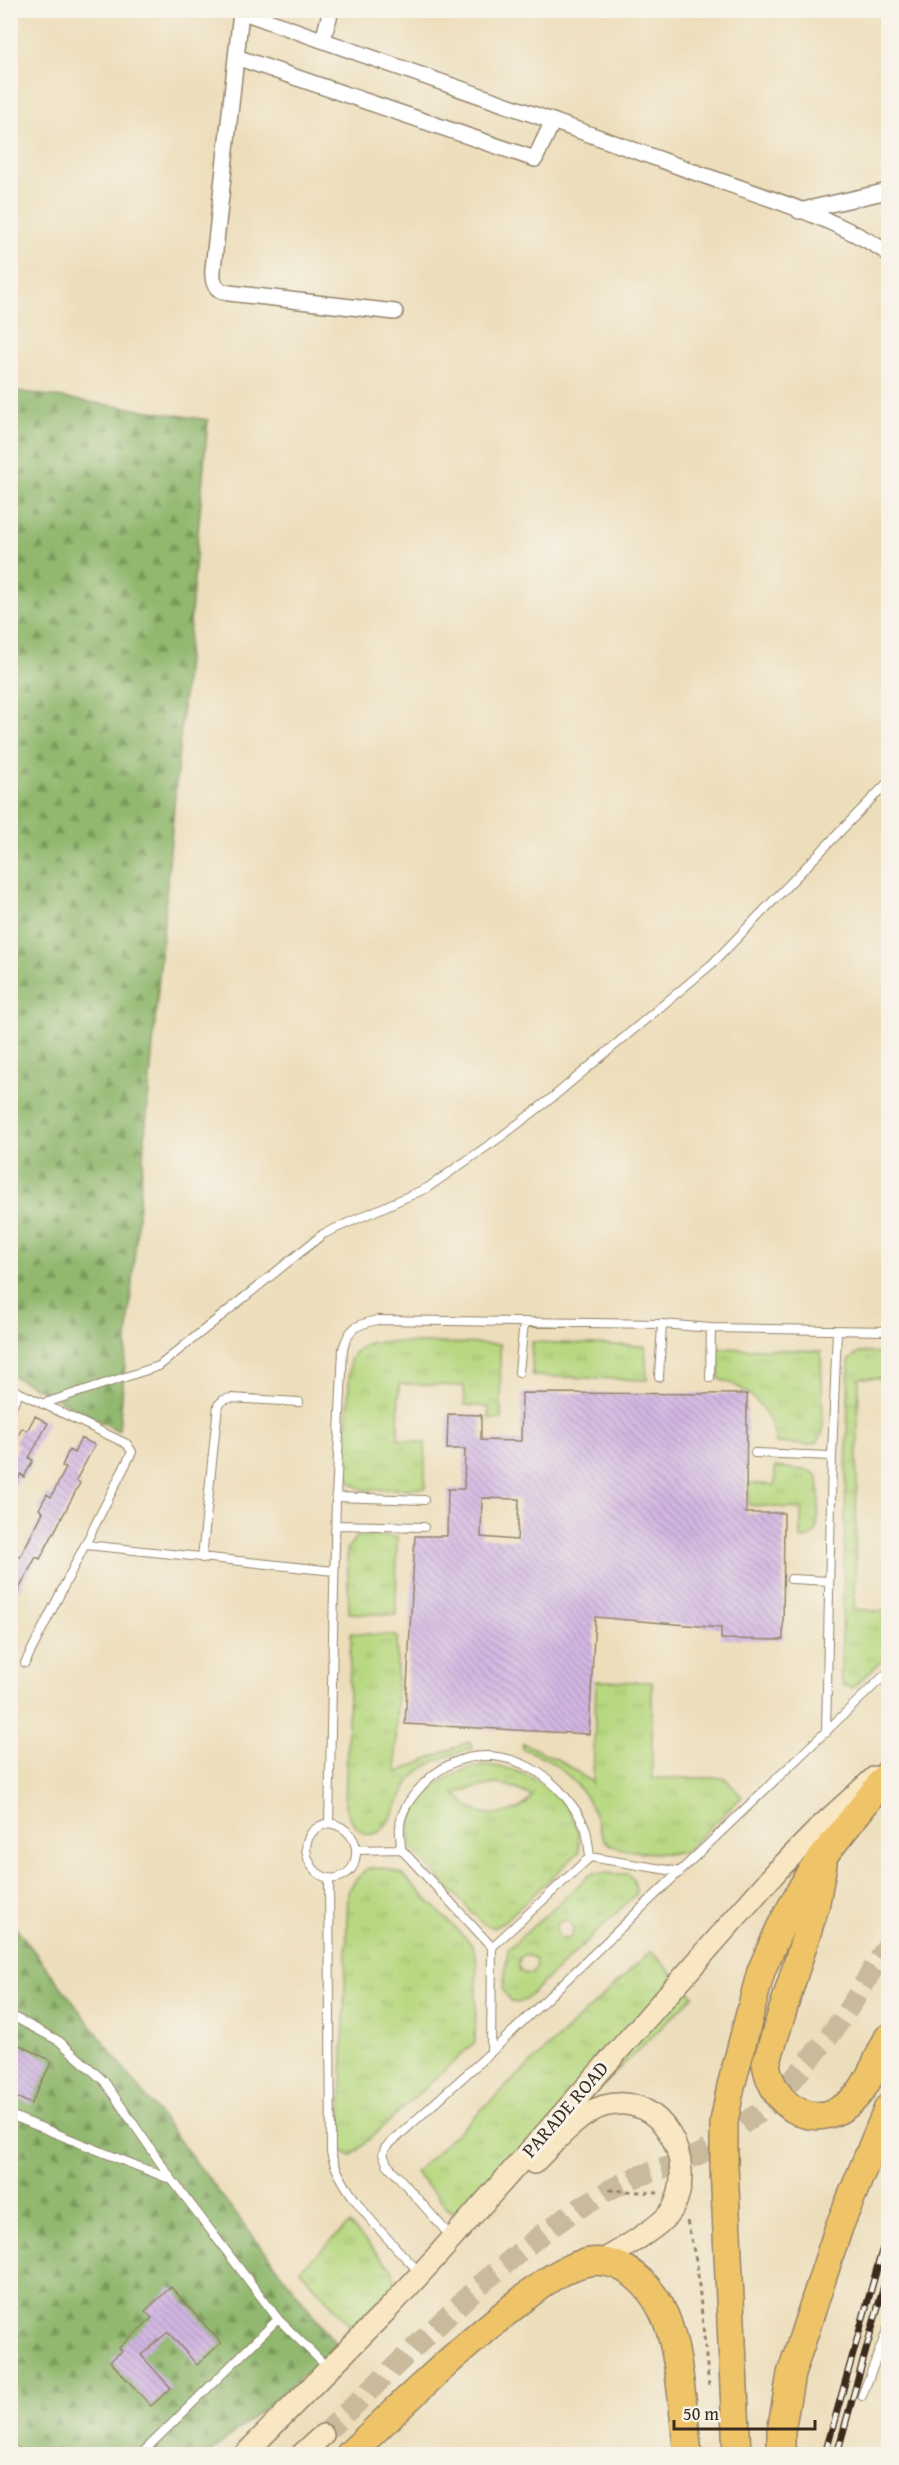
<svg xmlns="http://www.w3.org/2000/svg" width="899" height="2465" viewBox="0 0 899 2465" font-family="'Gentium Book Plus',serif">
<defs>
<pattern id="grass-tufts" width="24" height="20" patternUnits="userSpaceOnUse" patternTransform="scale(1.5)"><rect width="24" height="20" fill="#b7d880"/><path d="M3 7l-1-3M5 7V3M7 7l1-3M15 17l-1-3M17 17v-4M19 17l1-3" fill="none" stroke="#9eba6e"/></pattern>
<pattern id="forest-firs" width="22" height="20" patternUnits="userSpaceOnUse" patternTransform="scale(1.5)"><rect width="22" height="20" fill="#91b86e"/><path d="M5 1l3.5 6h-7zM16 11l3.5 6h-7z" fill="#78965a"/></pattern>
<pattern id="building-back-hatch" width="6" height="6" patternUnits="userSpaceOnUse" patternTransform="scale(1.5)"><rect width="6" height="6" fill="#d2b7e3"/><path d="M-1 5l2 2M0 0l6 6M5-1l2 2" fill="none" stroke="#ac95b7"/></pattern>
</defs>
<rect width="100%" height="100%" fill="#f7f3e8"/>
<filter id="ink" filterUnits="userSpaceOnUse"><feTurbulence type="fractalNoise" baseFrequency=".0167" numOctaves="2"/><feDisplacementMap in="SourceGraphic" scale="12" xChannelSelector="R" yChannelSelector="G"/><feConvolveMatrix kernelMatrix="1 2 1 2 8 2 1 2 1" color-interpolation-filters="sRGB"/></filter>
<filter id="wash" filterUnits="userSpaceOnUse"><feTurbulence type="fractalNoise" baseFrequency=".008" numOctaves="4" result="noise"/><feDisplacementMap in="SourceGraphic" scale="24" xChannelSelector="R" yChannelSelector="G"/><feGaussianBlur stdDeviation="1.35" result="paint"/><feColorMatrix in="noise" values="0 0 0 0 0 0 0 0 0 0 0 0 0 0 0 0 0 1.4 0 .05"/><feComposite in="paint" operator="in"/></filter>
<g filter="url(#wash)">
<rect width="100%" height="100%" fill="#eddebb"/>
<!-- grass -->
<path fill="url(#grass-tufts)" stroke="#79814f" stroke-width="1.5" fill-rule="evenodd" d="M 372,1342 L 500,1344 L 501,1419 L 489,1419 L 489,1407 L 465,1405 L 464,1386 L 399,1384 L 398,1439 L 425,1443 L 425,1488 L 365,1490 L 352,1484 L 345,1474 L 350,1360 C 355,1351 362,1344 372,1342 Z
M 531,1342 L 645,1346 L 647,1380 L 533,1376 Z
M 718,1348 L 821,1351 L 823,1431 L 818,1442 L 809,1445 L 776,1443 C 771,1411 751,1388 719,1379 Z
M 860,1352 L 888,1354 L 882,1354 L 883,1378 L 859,1378 L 854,1609 L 888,1612 L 888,1655 L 852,1688 L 843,1685 L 841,1678 L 849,1360 Z
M 775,1467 L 811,1471 L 817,1476 C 820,1485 820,1527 814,1534 C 811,1538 806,1539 801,1539 L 801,1509 L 749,1505 L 749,1483 L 775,1485 Z
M 363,1535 L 397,1537 L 396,1615 L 349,1613 L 347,1549 L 356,1537 Z
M 351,1633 L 397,1636 L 396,1773 L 470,1741 L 472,1748 C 454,1754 433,1760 417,1773 C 400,1787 388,1847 363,1832 C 353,1826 349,1817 345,1806 Z
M 596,1681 L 652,1682 L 652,1778 L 725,1778 L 742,1797 L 683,1853 C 667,1854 622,1853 609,1844 C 600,1838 599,1825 595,1815 C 583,1785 554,1757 522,1749 L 523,1743 L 563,1762 L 593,1783 Z
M 484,1765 C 530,1767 583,1801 579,1852 L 504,1922 L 493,1928 L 482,1923 L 411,1848 C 411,1842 409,1835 410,1829 C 414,1793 452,1770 484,1765 ZM 496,1784 L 509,1786 L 532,1796 C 521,1815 492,1818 474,1810 C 467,1807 461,1800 456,1794 L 469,1789 Z
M 369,1868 L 385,1868 L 402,1874 L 473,1946 L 477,1962 L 475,2042 L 351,2156 L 341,2150 L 340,2146 L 348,1891 L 357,1878 Z
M 592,1873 L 628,1874 L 635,1881 L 636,1894 L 525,2000 L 517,2003 L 510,2001 L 503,1990 L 508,1949 ZM 563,1920 L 570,1922 L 573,1929 L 572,1936 L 568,1939 L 561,1939 L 556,1932 L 556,1925 ZM 526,1955 L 534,1958 C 538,1965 537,1971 529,1974 L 521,1972 L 518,1965 L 520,1958 Z
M 651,1951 L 694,1996 L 471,2211 L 462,2216 L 450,2211 L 415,2172 Z
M 349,2224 L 392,2269 L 396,2281 L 392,2291 L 354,2329 L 300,2270 Z"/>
<!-- forest -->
<path fill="url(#forest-firs)" stroke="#667146" stroke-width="1.5" d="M 10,390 L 208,420 L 119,1431 L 11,1375 Z
M 10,1920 L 338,2347 L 209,2454 L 11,2454 Z"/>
<g id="blocks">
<!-- building -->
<path fill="url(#building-back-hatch)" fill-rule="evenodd" d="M 522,1393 L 747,1394 L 746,1513 L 784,1513 L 783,1640 L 721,1639 L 721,1628 L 595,1617 L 589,1734 L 405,1724 L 415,1536 L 447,1536 L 448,1489 L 464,1489 L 465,1449 L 447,1449 L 448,1414 L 481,1415 L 481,1440 L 521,1441 ZM 482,1498 L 519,1499 L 517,1540 L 481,1537 Z
M 35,1416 L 48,1423 L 29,1458 L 33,1460 L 24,1477 L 21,1474 L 10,1494 L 10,1462 L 19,1446 L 15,1443 L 22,1428 L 27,1431 Z
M 81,1438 L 95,1445 L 76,1480 L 80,1483 L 40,1559 L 36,1557 L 10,1606 L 10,1564 L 16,1554 L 20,1557 L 36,1526 L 43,1512 L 39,1509 L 47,1494 L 51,1497 L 66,1468 L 62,1466 L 69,1450 L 74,1453 Z
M 10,2040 L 52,2061 L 31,2104 L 10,2094 Z
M 171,2287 L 221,2343 L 197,2365 L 168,2332 L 141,2355 L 171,2388 L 151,2406 L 110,2361 L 122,2351 L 119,2348 L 152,2318 L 145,2311 Z"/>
</g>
</g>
<g filter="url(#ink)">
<use href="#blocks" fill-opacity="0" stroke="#94846c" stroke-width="1.5"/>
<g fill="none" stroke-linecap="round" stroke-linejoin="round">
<!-- secondary-tunnel -->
<path stroke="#c9ba9c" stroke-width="21" stroke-dasharray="21 10" stroke-linecap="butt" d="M 323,2435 L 480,2285 L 538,2237 L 573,2212 L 609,2190 L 636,2177 L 680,2163 L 704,2152 L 775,2101 L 831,2034 L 853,2002 L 888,1944"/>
<!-- lane casing -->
<g stroke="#94846c" stroke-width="10">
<path id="lane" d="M 519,1372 L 524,1322
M 659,1377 L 662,1324
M 710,1378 L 711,1328
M 10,1388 L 127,1444 L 132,1452 L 25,1663
M 42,1404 L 159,1366 L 323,1234 L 427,1188 L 502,1136 L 553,1097 L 713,963 L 888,782
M 10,1410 L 19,1392
M 755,1453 L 832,1456
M 336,1497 L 424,1500
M 336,1525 L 424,1527
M 86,1545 L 334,1571
M 202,1558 L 218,1405 L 223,1400 L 231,1398 L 299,1402
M 791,1579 L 829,1581
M 826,1733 L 832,1456 L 837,1331
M 329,1823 L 336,1497 L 343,1349 C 349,1327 356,1325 377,1320 L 662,1324 L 711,1328 L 888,1331
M 329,1823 C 347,1826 360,1841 355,1860 C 354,1866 350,1872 344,1875 C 313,1893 285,1833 329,1823 Z
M 356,1850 L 401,1849 L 492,1947 L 590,1857 C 589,1849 588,1839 586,1830 C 582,1817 572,1805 564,1795 C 524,1749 460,1739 418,1790 C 410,1799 401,1812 400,1826 C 399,1833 401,1841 401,1849
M 590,1857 L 680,1872
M 329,1878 L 331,2152 C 338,2191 392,2243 419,2272
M 10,2015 L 59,2041 L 104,2081 L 173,2181 L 278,2319 L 328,2368
M 491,2052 L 492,1947
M 10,2115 L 172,2180
M 452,2238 L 387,2164 L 383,2154 L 385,2148 L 491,2052 L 888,1672
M 862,2396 L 888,2328
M 10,2449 L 21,2454
M 141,2454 L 278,2319"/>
</g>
<!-- street casing -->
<g stroke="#94846c" stroke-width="18">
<path id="street" d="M 238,10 C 386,64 536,114 683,168 C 749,192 831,215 888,253
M 241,12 L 213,269 C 212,283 215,291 229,293 L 395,312
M 323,40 L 331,10
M 236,57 L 535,159 L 553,121
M 799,211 L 888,191"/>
</g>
<!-- secondary casing -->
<g stroke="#94846c" stroke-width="24">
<path id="secondary" d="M 534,2163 C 552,2145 579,2113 604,2106 C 662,2090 698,2162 673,2208 C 664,2226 618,2251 600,2262
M 245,2454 L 389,2308 L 435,2258 L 776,1872 L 822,1825 L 875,1777
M 302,2454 L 323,2435"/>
</g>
<!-- highway casing -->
<g stroke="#94846c" stroke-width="30">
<path id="highway" d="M 823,1864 L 815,1907 L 766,2064 C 774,2110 817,2134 854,2099 C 868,2086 879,2055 888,2038
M 350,2454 C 401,2405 452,2356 508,2311 C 531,2293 559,2267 589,2262 C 622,2257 650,2284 663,2312 C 680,2346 683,2415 688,2454
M 737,2454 L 724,2166 L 724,2122 L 731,2086 L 761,1971 L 780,1928 L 810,1873 L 888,1774
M 781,2454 L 781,2431 L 791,2374 L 839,2227 L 888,2108"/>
</g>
<!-- path -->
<path stroke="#94846c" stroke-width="3" stroke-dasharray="4.5 4.5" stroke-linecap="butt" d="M 609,2190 L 658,2193
M 687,2221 L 697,2265 L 709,2387"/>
<!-- lane -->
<use href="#lane" stroke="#fff" stroke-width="8"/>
<!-- street -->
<use href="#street" stroke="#fff" stroke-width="15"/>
<!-- secondary -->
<use href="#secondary" stroke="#f9e7c3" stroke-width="21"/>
<!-- highway -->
<use href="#highway" stroke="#efc469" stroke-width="27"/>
<!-- rail casing -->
<g stroke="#3b2a1e" stroke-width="7">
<path id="rail" d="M 825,2454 L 881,2254 L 888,2234
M 837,2454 L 888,2271"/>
</g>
<!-- rail -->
<use href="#rail" stroke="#f7f3e8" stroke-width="4.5" stroke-dasharray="14" stroke-linecap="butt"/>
</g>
</g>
<g text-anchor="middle" stroke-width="6" stroke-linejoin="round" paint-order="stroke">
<!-- street labels -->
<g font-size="20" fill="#3b2a1e" stroke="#f7f3e8">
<text transform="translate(565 2109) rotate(-49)" y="7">PARADE ROAD</text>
</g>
</g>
<!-- margin -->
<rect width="899" height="2465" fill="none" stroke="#f7f3e8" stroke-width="36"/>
<!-- scale -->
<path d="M674 2420v9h141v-9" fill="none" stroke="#3b2a1e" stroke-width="3"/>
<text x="683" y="2420" font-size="18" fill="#3b2a1e" stroke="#f7f3e8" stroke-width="4.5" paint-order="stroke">50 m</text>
</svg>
